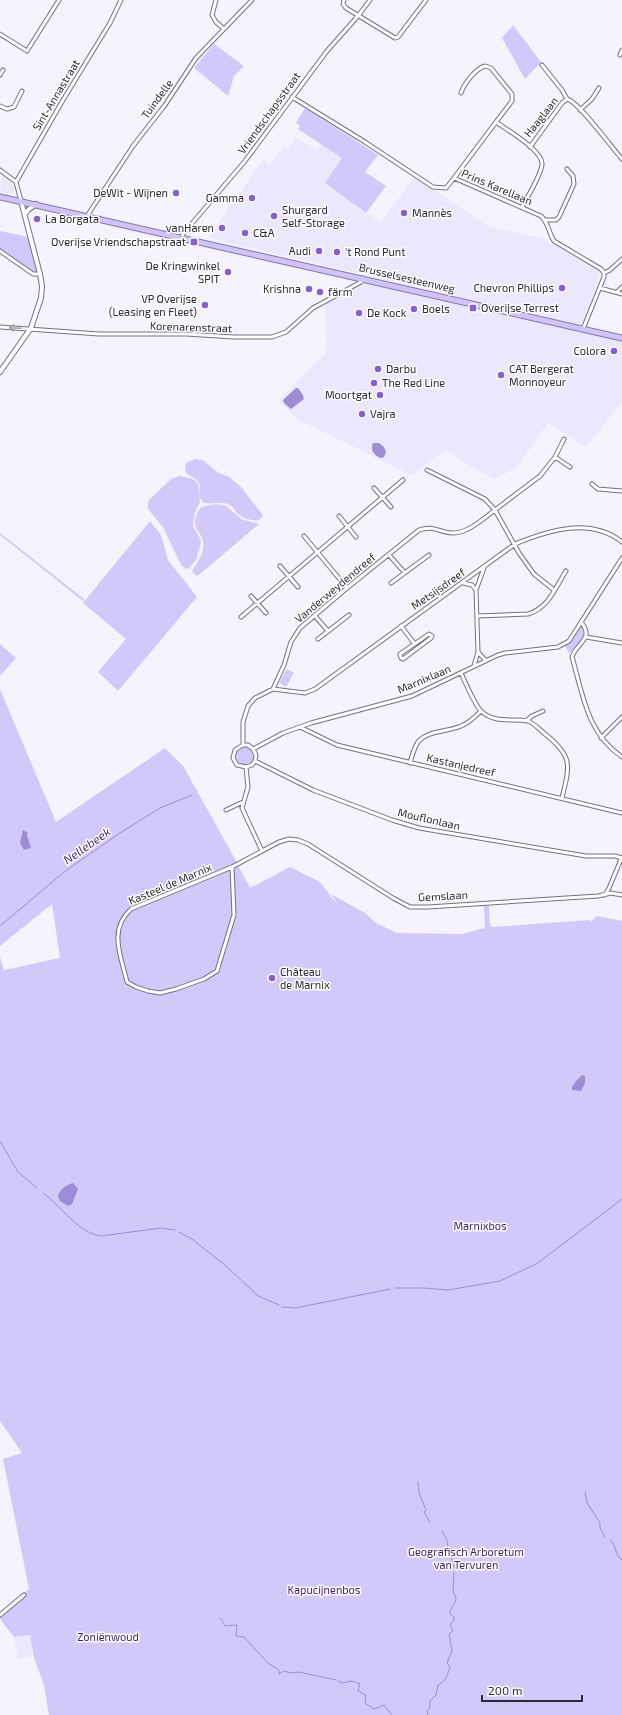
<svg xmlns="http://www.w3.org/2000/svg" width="622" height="1715" viewBox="0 0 622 1715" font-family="'Exo 2',sans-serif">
<rect width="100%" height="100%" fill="#f5f3fe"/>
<!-- built -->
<path fill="#ebe8fd" d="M 296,138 L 316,150 L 321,144 L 343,158 L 325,183 L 380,223 L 415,177 L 490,227 L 541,238 L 601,272 L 582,325 L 208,238 L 263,160 L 270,165 L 278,152 L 280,153 L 284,147 L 288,149 Z
M 2,175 L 15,186 L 15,194 L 0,192 Z
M 360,282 L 622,340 L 622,402 L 586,447 L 548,423 L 517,467 L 495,479 L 463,462 L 446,450 L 411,475 L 297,419 L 278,401 L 326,353 L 325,301 Z
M 30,1634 L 33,1656 L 18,1659 L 14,1637 Z"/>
<!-- green -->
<path fill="#d2c9fa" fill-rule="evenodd" d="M 513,25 L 541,62 L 525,79 L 502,38 Z
M 214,44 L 244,66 L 234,76 L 228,96 L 194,68 Z
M 305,108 L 378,155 L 365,172 L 386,186 L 366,213 L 325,183 L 342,158 L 298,129 L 300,126 L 296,123 Z
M 0,231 L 28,237 L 37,271 L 33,273 L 0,250 Z
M 195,459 L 203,460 L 217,472 L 229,477 L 241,487 L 262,514 L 263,516 L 260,519 C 255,522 244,519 239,515 C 235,512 234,506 228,504 C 219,501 212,504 203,503 C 193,490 210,485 187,474 L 185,470 L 186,463 Z
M 180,476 L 193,479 L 198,484 L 199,489 L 200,502 L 195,512 L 193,527 L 200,538 L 201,542 L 196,560 L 189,568 L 186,569 L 181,565 L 163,527 L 148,509 L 148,501 L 171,479 Z
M 216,504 L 226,506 L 241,519 L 259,524 L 200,574 L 196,576 L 192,571 C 196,564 202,557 203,548 C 206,530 185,531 201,507 Z
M 150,521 L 161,535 L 168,560 L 197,597 L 118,691 L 98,672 L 126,639 L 83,603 Z
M 0,533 L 84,599 L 83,601 L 0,535 Z
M 581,626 L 584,628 C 585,639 578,648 569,653 L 565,646 Z
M 0,644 L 16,658 L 0,676 Z
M 287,669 L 294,673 L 286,687 L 279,683 Z
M 0,689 L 56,822 L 165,748 L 183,766 L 229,848 L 250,888 L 290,867 L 320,882 L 340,908 L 331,894 L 365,913 L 376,923 L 397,933 L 462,934 L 485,928 L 484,906 L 489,906 L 490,926 L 494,927 L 589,920 L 590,922 L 597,916 L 622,921 L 622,1715 L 49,1715 L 44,1685 L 34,1658 L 30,1635 L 14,1637 L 0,1619 L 0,1614 L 29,1589 L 3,1459 L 22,1453 L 0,1421 L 0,957 L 4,970 L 60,958 L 52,904 L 0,946 ZM 73,1183 L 68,1206 L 60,1201 Z
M236 756a9 9 0 1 1 18 0a9 9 0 1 1-18 0Z"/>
<!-- water -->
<path fill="#9d8dd5" d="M 296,388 L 298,388 L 303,395 L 304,399 L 291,409 L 284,403 L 283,400 Z
M 373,443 L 379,443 L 384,447 L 386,452 L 384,457 L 381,458 C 374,456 370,449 373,443 Z
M 23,830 L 28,833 L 27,835 L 31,848 L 24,850 L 20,843 Z
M 582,1075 L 585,1076 L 585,1083 L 581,1091 L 572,1090 L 572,1087 L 575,1082 Z
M 73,1183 L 78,1189 L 72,1204 L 68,1206 L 60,1201 L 58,1196 C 60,1189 66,1185 73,1183 Z"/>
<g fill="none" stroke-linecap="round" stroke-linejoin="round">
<!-- stream -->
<path stroke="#9d8dd5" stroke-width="1" d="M 0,926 L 64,872 L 120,833 L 160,808 L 192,795
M 0,1141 L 18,1172 L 37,1188
M 43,1193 C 63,1207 76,1232 101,1236 L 161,1228 L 175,1230
M 179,1232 L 192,1239 L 226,1266 L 258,1296 L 279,1305
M 395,1288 L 423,1288 L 448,1290 L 500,1281 L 538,1263 L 622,1199
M 282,1307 L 295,1308 L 390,1289
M 418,1482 L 419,1493 L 426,1510 L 424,1512 L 430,1522
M 585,1492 L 587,1503 L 600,1523 L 600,1528 L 605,1537
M 442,1531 L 447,1540 L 448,1549 L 455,1568
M 610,1540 C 617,1545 614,1555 622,1560
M 219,1618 L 222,1620 L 225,1626 L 237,1625 L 236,1636 L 244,1637 L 268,1663 L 279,1670 L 279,1674 L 284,1671 L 291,1673 L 299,1672 L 336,1680
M 338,1681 L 342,1683 L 352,1681 L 360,1684 L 358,1691 L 366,1695 L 365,1703 L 374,1709 L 384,1705 L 392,1715
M 428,1715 L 427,1711 L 430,1708 L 430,1701 L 436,1695 L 438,1685 C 446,1681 448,1674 450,1666 L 447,1663 L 452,1651 L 449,1634 L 453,1631 L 450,1624 L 454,1621 L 454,1617 L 450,1614 C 450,1604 461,1603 453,1592 L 454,1572"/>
<!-- minor casing -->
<g stroke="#736f87" stroke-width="5">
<path id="minor" d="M 216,0 L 212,15 L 216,22 L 224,29
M 344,0 L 343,4 L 346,8 L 395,38 L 398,37 L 426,0
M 0,34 L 27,51 L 59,0
M 620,55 L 622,50
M 542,65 L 562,90 L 567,99 C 578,101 612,148 622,159
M 0,75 L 3,70
M 461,93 C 464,84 475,69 485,66 L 491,68 L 512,94 L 512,101 L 496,122
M 292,97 L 365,142 L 433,187 L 446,188 L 454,178 L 541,216 C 549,223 548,232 554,241 L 601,269 L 604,273
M 0,106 L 7,109 L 14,107 L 22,91
M 580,110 L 592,99 L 599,88
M 530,147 L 562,103 L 567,99
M 0,170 L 16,182
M 454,178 L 496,122 C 507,130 544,151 542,165 C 540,177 528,196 522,207
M 21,201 L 16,182 L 63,100 L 110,23 L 121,0
M 87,216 L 133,146 L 165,105 L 196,58 L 252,0
M 546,220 L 556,220 L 559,217 L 574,184 L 573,176 L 567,169
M 182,237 L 183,234 L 245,161 L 327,51 L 358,16 L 370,0
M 0,251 L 33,274 L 40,274
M 604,273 L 610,270 L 622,259
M 600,288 L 622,294
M 617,292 L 622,287
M 0,327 L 99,334 L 186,334 L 234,337 L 272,337 L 286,332 L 313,308 L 361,282 L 363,278
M 583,329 L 604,277 L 604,273
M 555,457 L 570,467
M 427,470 L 485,499 L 495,510 L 540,476 L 555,457 L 564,439
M 592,484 L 598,489 L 622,491
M 374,488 L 391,507
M 339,516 L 356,537
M 304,536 L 347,588
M 389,555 L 405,573
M 280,566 L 298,587
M 391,583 L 429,555
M 463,583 L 472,585 L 476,590
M 251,596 L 266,613
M 315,616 L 328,631
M 477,616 L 528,614 C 549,608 555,588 566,571
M 241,617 L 403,480
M 581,622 C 595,639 576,643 572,657 C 583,695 587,733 622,757
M 401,626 L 414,643
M 429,634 L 432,636 L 431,638 L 403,659 L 401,658 L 400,654 Z
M 586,637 L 622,643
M 318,639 L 349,615
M 478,652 L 486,661
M 474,666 L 478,652 L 476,590 L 484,568
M 461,673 C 465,682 475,705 481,711 C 495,724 512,718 528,721 C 534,723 540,730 545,734 C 573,756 570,765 562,798
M 273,689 L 305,693 L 315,689 L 515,544 C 549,530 590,517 622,542
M 526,721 L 532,716 L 543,711
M 300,727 L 337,745 L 622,813
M 601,738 L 622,717
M 243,745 L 243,722 L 248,706 L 255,698 L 273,689 L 284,665 L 291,642 L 300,628 L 347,588 L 419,530 C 434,525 438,532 452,533 C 467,534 483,519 495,510 L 519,553 L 534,574 L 554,590
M 243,745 L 235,750 L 233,758 L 237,765 L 246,767
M 243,745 L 248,745 L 253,749
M 253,749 L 283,733 L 311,723 L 412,696 L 498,655 L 505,653 L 558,647 L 569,641 L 622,558
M 253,749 L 256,755 L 255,761
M 255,761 L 313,790 L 392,820 L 419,828 L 586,856 L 615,856 L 622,858
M 410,763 C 412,756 414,748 418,742 C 428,730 448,732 461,726 C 469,723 475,717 481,711
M 246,767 L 248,787 L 242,808 L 262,851
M 246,767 L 252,765 L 255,761
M 226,810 L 243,802
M 232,867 L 234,915 L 217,971 L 204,979 L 176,989 L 160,993 L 148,991 L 136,987 L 127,982 C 121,956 108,930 131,909 L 232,867 L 279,842 L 289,839 L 298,840 L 308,844 L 393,898 L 410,907 L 428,907 L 598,896 L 611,893 L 622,895
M 605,895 L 609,888 L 622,857
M 0,1615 L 24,1595"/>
</g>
<!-- tertiary casing -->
<g stroke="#736f87" stroke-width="6">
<path id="tertiary" d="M 25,214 L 28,210 L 36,204
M 0,372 L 31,328 L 41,298 L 42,286 L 40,274 L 21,201"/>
</g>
<!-- primary casing -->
<g stroke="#8174b0" stroke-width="7">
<path id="primary" d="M 0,197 L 622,338"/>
</g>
<!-- minor -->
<use href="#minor" stroke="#fff" stroke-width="3"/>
<!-- tertiary -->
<use href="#tertiary" stroke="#fff" stroke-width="4"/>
<!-- primary -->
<use href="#primary" stroke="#d0c4f7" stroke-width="5"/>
</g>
<!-- one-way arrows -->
<defs><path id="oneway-shaft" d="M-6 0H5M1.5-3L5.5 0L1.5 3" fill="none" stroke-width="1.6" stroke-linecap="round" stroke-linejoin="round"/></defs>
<use stroke="#a09fa4" href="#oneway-shaft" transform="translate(15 328) rotate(-177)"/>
<!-- markers -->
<g fill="#835fd9" stroke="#fff" stroke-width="1.5">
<circle cx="176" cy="193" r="4"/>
<circle cx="252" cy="198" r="4"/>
<circle cx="404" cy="213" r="4"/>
<circle cx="274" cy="216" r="4"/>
<circle cx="37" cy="219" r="4"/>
<circle cx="222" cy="228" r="4"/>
<circle cx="245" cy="233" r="4"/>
<rect x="190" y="238" width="8" height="8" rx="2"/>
<circle cx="319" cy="251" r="4"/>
<circle cx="337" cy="252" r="4"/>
<circle cx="228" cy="272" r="4"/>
<circle cx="562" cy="288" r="4"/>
<circle cx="309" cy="289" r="4"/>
<circle cx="320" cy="292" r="4"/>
<circle cx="205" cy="305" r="4"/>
<rect x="469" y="304" width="8" height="8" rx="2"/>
<circle cx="414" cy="309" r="4"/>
<circle cx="359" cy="313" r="4"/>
<circle cx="614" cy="351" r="4"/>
<circle cx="378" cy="369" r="4"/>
<circle cx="501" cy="375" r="4"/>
<circle cx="374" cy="383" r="4"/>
<circle cx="380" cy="395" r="4"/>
<circle cx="362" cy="414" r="4"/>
<circle cx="272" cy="978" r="4"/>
</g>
<g text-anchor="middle" stroke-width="3" stroke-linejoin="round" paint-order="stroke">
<!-- street labels -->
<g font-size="11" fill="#2b2934" stroke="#fff">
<text transform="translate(56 95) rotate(-59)" y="4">Sint-Annastraat</text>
<text transform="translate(157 99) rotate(-54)" y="4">Tuindelle</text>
<text transform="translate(269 113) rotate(-54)" y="4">Vriendschapsstraat</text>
<text transform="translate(541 117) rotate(-52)" y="4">Haaglaan</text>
<text transform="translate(497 187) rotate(23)" y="4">Prins Karellaan</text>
<text transform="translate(407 278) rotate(13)" y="4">Brusselsesteenweg</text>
<text transform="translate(191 327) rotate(2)" y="4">Korenarenstraat</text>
<text transform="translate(335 588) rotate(-40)" y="4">Vanderweydendreef</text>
<text transform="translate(438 589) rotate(-35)" y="4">Metsijsdreef</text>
<text transform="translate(424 679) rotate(-23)" y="4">Marnixlaan</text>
<text transform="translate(461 765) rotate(13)" y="4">Kastanjedreef</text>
<text transform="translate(429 819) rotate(13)" y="4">Mouflonlaan</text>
<text transform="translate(170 884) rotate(-23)" y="4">Kasteel de Marnix</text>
<text transform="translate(443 896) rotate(-3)" y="4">Gemslaan</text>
</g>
<!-- poi labels -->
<g font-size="11" fill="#2b2934" stroke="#fff" text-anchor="start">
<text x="168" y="197" text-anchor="end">DeWit - Wijnen</text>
<text x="244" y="202" text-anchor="end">Gamma</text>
<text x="282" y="214">Shurgard<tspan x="282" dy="13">Self-Storage</tspan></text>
<text x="412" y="217">Mannès</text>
<text x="45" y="223">La Borgata</text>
<text x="214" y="232" text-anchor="end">vanHaren</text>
<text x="253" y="237">C&amp;A</text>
<text x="186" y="246" text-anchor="end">Overijse Vriendschapstraat</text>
<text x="311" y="255" text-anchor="end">Audi</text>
<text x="345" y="256">'t Rond Punt</text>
<text x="220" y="270" text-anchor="end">De Kringwinkel<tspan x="220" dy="13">SPIT</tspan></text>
<text x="554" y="292" text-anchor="end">Chevron Phillips</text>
<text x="301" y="293" text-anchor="end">Krishna</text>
<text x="328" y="296">färm</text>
<text x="197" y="303" text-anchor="end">VP Overijse<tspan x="197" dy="13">(Leasing en Fleet)</tspan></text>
<text x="481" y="312">Overijse Terrest</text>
<text x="422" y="313">Boels</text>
<text x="367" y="317">De Kock</text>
<text x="606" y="355" text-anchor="end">Colora</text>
<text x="386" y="373">Darbu</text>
<text x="509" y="373">CAT Bergerat<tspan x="509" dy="13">Monnoyeur</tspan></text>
<text x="382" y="387">The Red Line</text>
<text x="372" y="399" text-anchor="end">Moortgat</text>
<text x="370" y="418">Vajra</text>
<text x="280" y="976">Château<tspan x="280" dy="13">de Marnix</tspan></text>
</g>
<!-- park labels -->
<g font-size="11" fill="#391c6f" stroke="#fff">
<text x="480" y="1230">Marnixbos</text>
<text x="466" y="1556">Geografisch Arboretum<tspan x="466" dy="13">van Tervuren</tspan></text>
<text x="324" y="1594">Kapucijnenbos</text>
<text x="108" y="1641">Zoniënwoud</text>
</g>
<!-- water labels -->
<g font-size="12" font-style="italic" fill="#4a3084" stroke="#fff">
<text transform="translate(87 846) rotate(-35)" y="4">Nellebeek</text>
</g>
</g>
<!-- scale -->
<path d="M482 1695v6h100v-6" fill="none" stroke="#2b2934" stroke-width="2"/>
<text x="488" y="1695" font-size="12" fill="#2b2934" stroke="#ffffff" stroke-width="3" paint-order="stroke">200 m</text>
</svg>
